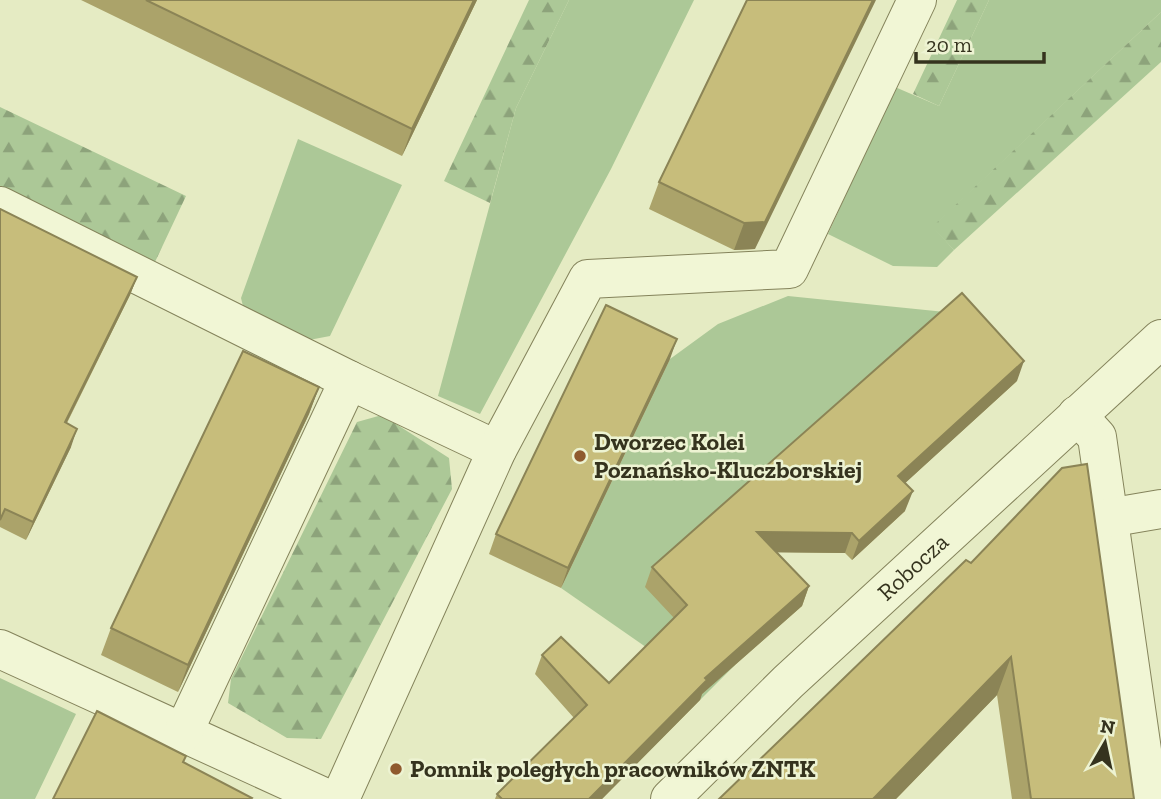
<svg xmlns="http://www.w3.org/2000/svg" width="1161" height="799" viewBox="0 0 1161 799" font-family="'Zilla Slab',serif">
<defs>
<pattern id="forest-firs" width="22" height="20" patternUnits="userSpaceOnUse" patternTransform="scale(1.75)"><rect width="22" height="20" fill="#acc897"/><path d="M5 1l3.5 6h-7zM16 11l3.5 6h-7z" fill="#8da37b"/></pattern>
</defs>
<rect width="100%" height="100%" fill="#e5ebc3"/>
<!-- green -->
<path fill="#acc897" d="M 569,0 L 694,0 L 611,169 L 480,414 L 438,396 L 516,108 Z
M 989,0 L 1161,0 L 1161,12 L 933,227 L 954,250 L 937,267 L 893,266 L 828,234 L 895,87 L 939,106 Z
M 298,139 L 402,185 L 330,336 L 309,340 L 244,310 L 241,298 Z
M 788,296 L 955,313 L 684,609 L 735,665 L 700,700 L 653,652 L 561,588 L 670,359 L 718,324 Z
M 0,678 L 76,714 L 35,799 L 0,799 Z"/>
<!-- forest -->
<path fill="url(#forest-firs)" d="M 529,0 L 569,0 L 516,108 L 490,203 L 444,181 Z
M 957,0 L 989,0 L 939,106 L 913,94 Z
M 1161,12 L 1161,62 L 954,250 L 932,227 Z
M 0,107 L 186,196 L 155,262 L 0,188 Z
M 382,415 L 449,458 L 452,489 L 321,739 L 287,738 L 228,703 L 231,679 L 357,422 Z"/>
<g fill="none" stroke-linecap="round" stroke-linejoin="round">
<!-- minor casing -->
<g stroke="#84835b" stroke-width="40">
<g id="minor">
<path d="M 0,206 L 349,380"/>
<path d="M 1077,415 L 1097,437 L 1149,799"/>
<path d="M 1108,518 L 1161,509"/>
<path d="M 0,649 L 328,799"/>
<path d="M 183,733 L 349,380 L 497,450"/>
<path d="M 340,799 L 497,450 L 588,279 L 789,269 L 917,0"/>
<path id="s1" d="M 670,799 L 788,682 L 1161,339"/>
</g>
</g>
<!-- minor -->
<use href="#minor" stroke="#f1f6d5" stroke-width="38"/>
</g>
<!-- wall -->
<path fill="#aba36a" d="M 81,0 L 477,0 L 402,156 Z
M 747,0 L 755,249 L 734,250 L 649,209 L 659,182 Z
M 0,209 L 137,277 L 130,295 L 67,423 L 71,447 L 26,540 L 0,527 Z
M 670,359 L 561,588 L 489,554 L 496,534 Z
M 1017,381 L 905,483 L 905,511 L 852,560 L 845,553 L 776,552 L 809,586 L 802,606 L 702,694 L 700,700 L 602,799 L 495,799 L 497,794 L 574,718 L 535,674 L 542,655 L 609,683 L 674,618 L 645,587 L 652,567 Z
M 319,387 L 309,414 L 178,692 L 101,655 L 111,628 Z
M 971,563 L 1134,799 L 1012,799 L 997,695 L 896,799 L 719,799 Z"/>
<!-- shaded-wall -->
<path fill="#8b8456" d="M 474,0 L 477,0 L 402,156 L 412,129 Z
M 873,0 L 876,0 L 755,249 L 734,250 L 744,223 Z
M 137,277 L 130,295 L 58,440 L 65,422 Z
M 677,339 L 670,359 L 561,588 L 568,568 Z
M 1024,361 L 1017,381 L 891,496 L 898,476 Z
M 319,387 L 309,414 L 178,692 L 188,665 Z
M 77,429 L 71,447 L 26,540 L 33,522 Z
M 913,491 L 905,511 L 852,560 L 859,541 Z
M 757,532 L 852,533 L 845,553 L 750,552 Z
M 809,586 L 802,606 L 702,694 L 700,700 L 602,799 L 589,799 L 705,678 Z
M 1011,657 L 997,695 L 896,799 L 873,799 Z"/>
<!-- building -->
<path fill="#c7bd7b" stroke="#8b8456" stroke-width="2" d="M 146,0 L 474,0 L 412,129 Z
M 747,0 L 873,0 L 765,222 L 744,223 L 659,182 Z
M 0,209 L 137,277 L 65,422 L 77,429 L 33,522 L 5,509 L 0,520 Z
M 962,293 L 1024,361 L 898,476 L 913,491 L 859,541 L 852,533 L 757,532 L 809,586 L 705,678 L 707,680 L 589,799 L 502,799 L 497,794 L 587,705 L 542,655 L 561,637 L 609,683 L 687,605 L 652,567 Z
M 606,305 L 677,339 L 568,568 L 496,534 Z
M 243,351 L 319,387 L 188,665 L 111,628 Z
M 1087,464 L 1134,799 L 1031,799 L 1011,657 L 873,799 L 719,799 L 966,560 L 971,563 L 1062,468 Z
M 97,711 L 186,756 L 183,762 L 252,798 L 251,799 L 53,799 Z"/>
<!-- markers -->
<g fill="#8f5a2e" stroke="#edf3d2" stroke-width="2.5">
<circle cx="580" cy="456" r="7"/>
<circle cx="396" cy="769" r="7"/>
</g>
<g text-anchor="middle" stroke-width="5" stroke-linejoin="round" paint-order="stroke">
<!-- poi labels -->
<g font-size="24" font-weight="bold" fill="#35331e" stroke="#edf3d2" text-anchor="start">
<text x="594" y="450">Dworzec Kolei<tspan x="594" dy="28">Poznańsko-Kluczborskiej</tspan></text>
<text x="410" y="777">Pomnik poległych pracowników ZNTK</text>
</g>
<!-- street labels -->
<g font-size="24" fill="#35331e" stroke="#edf3d2">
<text dy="8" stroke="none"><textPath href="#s1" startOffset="336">Robocza</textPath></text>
</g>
</g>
<!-- north arrow -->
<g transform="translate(1105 743) rotate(9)" stroke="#edf3d2" stroke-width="5" paint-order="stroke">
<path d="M0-5L12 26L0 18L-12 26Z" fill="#35331e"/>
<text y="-10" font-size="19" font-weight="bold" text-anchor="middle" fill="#35331e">N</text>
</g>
<!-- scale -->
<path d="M916 52v10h128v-10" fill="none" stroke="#35331e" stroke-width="3.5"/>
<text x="926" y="52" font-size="21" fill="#35331e" stroke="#edf3d2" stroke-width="5" paint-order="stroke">20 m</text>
</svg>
